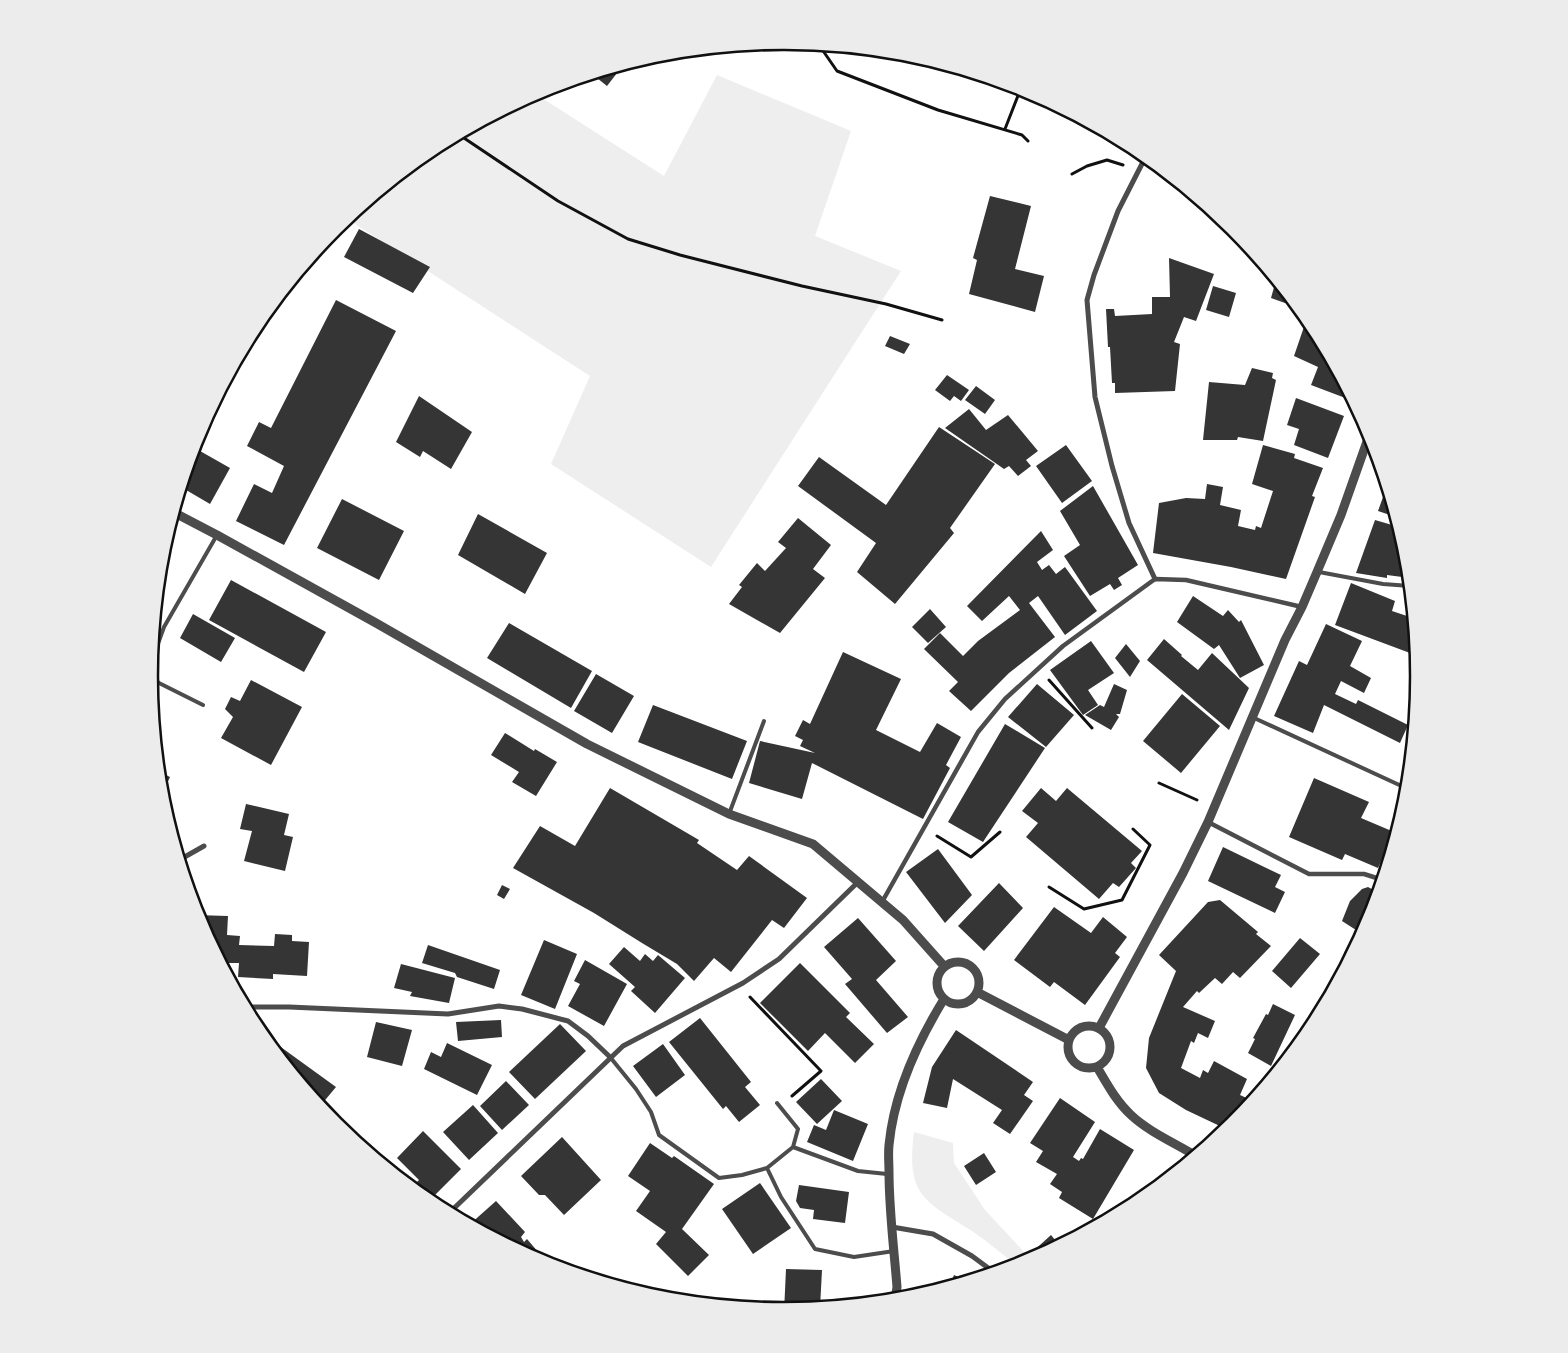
<svg xmlns="http://www.w3.org/2000/svg" width="1568" height="1353" viewBox="0 0 1568 1353" font-family="Barlow,sans-serif">
<rect width="100%" height="100%" fill="#fff"/>
<!-- green -->
<path fill="#eee" d="M 717,75 L 851,131 L 815,236 L 901,271 L 711,567 L 551,464 L 590,376 L 346,218 L 431,148 L 534,93 L 664,176 Z
M 914,1132 L 953,1143 L 954,1163 L 985,1210 L 1026,1254 L 1062,1244 L 1027,1263 L 1018,1266 C 1003,1255 988,1242 972,1231 C 923,1200 906,1195 914,1132 Z"/>
<!-- building -->
<path fill="#353535" d="M 624,64 L 607,86 L 592,74 L 605,70 Z
M 990,196 L 1031,206 L 1015,269 L 1044,276 L 1035,312 L 969,294 L 977,260 L 973,258 Z
M 359,229 L 430,267 L 413,293 L 344,257 Z
M 1169,258 L 1214,274 L 1196,321 L 1184,317 L 1174,342 L 1180,344 L 1175,391 L 1115,393 L 1115,383 L 1112,383 L 1110,347 L 1108,347 L 1106,309 L 1114,309 L 1115,316 L 1152,314 L 1152,297 L 1170,297 Z
M 1260,260 L 1265,266 L 1268,269 L 1258,266 Z
M 1276,280 L 1299,308 L 1271,298 Z
M 1213,286 L 1236,293 L 1229,317 L 1206,310 Z
M 336,300 L 396,331 L 284,545 L 236,521 L 254,484 L 272,493 L 284,466 L 247,446 L 259,422 L 271,428 Z
M 1307,318 L 1312,324 L 1350,394 L 1348,399 L 1311,385 L 1318,367 L 1294,356 Z
M 890,336 L 910,344 L 904,354 L 885,346 Z
M 1252,368 L 1273,373 L 1272,378 L 1276,380 L 1263,441 L 1238,437 L 1237,440 L 1203,440 L 1209,382 L 1245,385 Z
M 947,375 L 969,390 L 961,401 L 954,396 L 950,401 L 935,390 Z
M 976,386 L 995,400 L 985,414 L 965,400 Z
M 419,396 L 472,432 L 451,469 L 423,451 L 420,457 L 396,442 Z
M 1296,398 L 1344,416 L 1328,458 L 1294,445 L 1299,429 L 1287,425 Z
M 969,409 L 986,430 L 1008,415 L 1038,451 L 1026,460 L 1031,466 L 1018,476 L 1009,466 L 1004,469 L 945,428 Z
M 939,427 L 995,464 L 950,528 L 954,533 L 895,604 L 857,572 L 876,543 L 798,486 L 819,457 L 886,505 Z
M 1066,445 L 1092,481 L 1062,503 L 1036,466 Z
M 1263,445 L 1295,454 L 1294,458 L 1323,468 L 1312,496 L 1315,497 L 1286,579 L 1231,567 L 1153,553 L 1159,503 L 1186,498 L 1205,499 L 1207,484 L 1223,487 L 1220,505 L 1241,510 L 1238,526 L 1255,530 L 1256,526 L 1261,528 L 1273,491 L 1252,484 Z
M 193,447 L 230,468 L 210,504 L 181,487 Z
M 1093,486 L 1138,565 L 1118,578 L 1122,585 L 1114,590 L 1110,584 L 1090,596 L 1064,556 L 1080,545 L 1060,511 Z
M 1387,486 L 1396,517 L 1378,511 Z
M 342,499 L 404,531 L 379,580 L 317,548 Z
M 478,514 L 547,553 L 525,594 L 458,555 Z
M 798,518 L 831,545 L 813,569 L 825,578 L 780,633 L 729,604 L 742,587 L 739,585 L 757,563 L 765,571 L 786,548 L 778,542 Z
M 1375,520 L 1399,527 L 1407,553 L 1410,578 L 1387,575 L 1387,578 L 1356,573 Z
M 1041,531 L 1053,550 L 1037,562 L 1042,570 L 1049,565 L 1056,574 L 1065,567 L 1097,611 L 1065,635 L 1038,596 L 1029,603 L 1055,637 L 1009,673 L 971,711 L 949,691 L 958,682 L 924,649 L 940,633 L 963,656 L 978,641 L 1020,610 L 1009,596 L 982,621 L 967,606 Z
M 231,580 L 326,632 L 304,672 L 209,620 Z
M 1351,583 L 1395,601 L 1392,611 L 1413,618 L 1415,629 L 1410,653 L 1335,625 Z
M 1193,596 L 1223,616 L 1228,610 L 1239,622 L 1241,620 L 1264,665 L 1240,678 L 1219,645 L 1214,649 L 1177,622 Z
M 930,609 L 946,627 L 928,643 L 912,627 Z
M 193,614 L 235,638 L 221,662 L 180,638 Z
M 509,623 L 592,671 L 571,708 L 487,658 Z
M 1326,624 L 1362,641 L 1350,666 L 1371,678 L 1364,693 L 1341,681 L 1335,694 L 1356,704 L 1358,700 L 1408,725 L 1400,743 L 1324,705 L 1313,733 L 1274,716 L 1299,661 L 1307,665 Z
M 1164,639 L 1182,655 L 1181,656 L 1198,670 L 1212,653 L 1249,688 L 1229,730 L 1147,660 Z
M 1091,641 L 1114,673 L 1088,690 L 1098,705 L 1083,715 L 1050,670 Z
M 1126,644 L 1140,661 L 1130,677 L 1115,658 Z
M 843,652 L 901,679 L 876,730 L 920,752 L 937,723 L 961,737 L 946,765 L 950,768 L 923,819 L 812,763 L 802,799 L 749,783 L 760,741 L 815,753 L 800,746 L 803,740 L 795,736 L 803,720 L 810,724 Z
M 596,674 L 634,696 L 612,733 L 574,711 Z
M 251,680 L 302,707 L 271,765 L 221,738 L 233,717 L 225,709 L 231,697 L 240,701 Z
M 1037,684 L 1074,715 L 1046,747 L 1008,717 Z
M 1114,684 L 1127,690 L 1120,714 L 1116,714 L 1119,717 L 1111,730 L 1085,715 L 1100,705 L 1104,707 Z
M 1182,694 L 1220,726 L 1181,773 L 1143,741 Z
M 653,705 L 747,741 L 732,779 L 638,742 Z
M 1005,724 L 1045,748 L 983,842 L 948,822 Z
M 505,733 L 534,751 L 535,749 L 557,762 L 536,796 L 512,782 L 519,772 L 491,755 Z
M 158,771 L 170,777 L 161,797 Z
M 1314,778 L 1369,802 L 1361,818 L 1394,832 L 1378,868 L 1345,854 L 1342,860 L 1289,837 Z
M 610,788 L 699,840 L 697,843 L 737,870 L 749,856 L 807,898 L 784,928 L 772,920 L 731,972 L 714,958 L 694,981 L 677,964 L 642,943 L 594,913 L 513,868 L 540,826 L 575,846 Z
M 1041,788 L 1056,801 L 1067,788 L 1142,851 L 1131,863 L 1136,868 L 1119,887 L 1113,883 L 1099,899 L 1026,837 L 1038,823 L 1022,811 Z
M 246,804 L 289,814 L 284,835 L 293,837 L 285,871 L 244,861 L 252,831 L 240,829 Z
M 1223,847 L 1281,875 L 1275,887 L 1285,892 L 1275,913 L 1208,881 Z
M 938,849 L 972,895 L 945,923 L 906,872 Z
M 999,883 L 1023,908 L 984,951 L 958,926 Z
M 502,885 L 510,889 L 504,899 L 497,895 Z
M 1368,887 L 1379,893 L 1371,920 L 1351,957 L 1344,953 L 1356,930 L 1342,921 L 1350,901 L 1362,889 Z
M 1220,900 L 1258,932 L 1256,934 L 1271,946 L 1240,978 L 1233,972 L 1222,984 L 1215,978 L 1199,993 L 1197,991 L 1183,1007 L 1215,1021 L 1208,1038 L 1198,1033 L 1194,1043 L 1191,1041 L 1181,1068 L 1200,1078 L 1203,1070 L 1208,1073 L 1214,1061 L 1247,1079 L 1240,1095 L 1253,1101 L 1236,1122 L 1229,1119 L 1224,1128 L 1186,1110 L 1159,1093 L 1146,1068 L 1149,1038 L 1176,971 L 1159,955 L 1208,902 Z
M 1054,907 L 1091,933 L 1103,917 L 1127,937 L 1115,953 L 1120,957 L 1085,1005 L 1054,982 L 1050,987 L 1014,960 Z
M 196,915 L 228,916 L 227,935 L 240,936 L 239,945 L 274,946 L 275,934 L 292,935 L 292,941 L 309,942 L 307,976 L 273,974 L 273,979 L 238,977 L 239,963 L 225,963 L 226,961 L 219,960 Z
M 858,918 L 896,961 L 876,980 L 908,1017 L 887,1033 L 845,984 L 852,979 L 824,947 Z
M 1300,938 L 1320,954 L 1291,988 L 1272,971 Z
M 544,940 L 577,954 L 555,1009 L 521,995 Z
M 428,945 L 500,970 L 494,989 L 457,977 L 455,973 L 422,963 Z
M 624,947 L 640,961 L 645,954 L 653,961 L 658,955 L 685,978 L 655,1013 L 631,991 L 635,987 L 609,964 Z
M 585,960 L 627,984 L 604,1026 L 568,1006 L 580,984 L 574,981 Z
M 800,963 L 850,1013 L 846,1017 L 874,1044 L 855,1063 L 825,1033 L 808,1051 L 760,1003 Z
M 401,964 L 455,978 L 449,1003 L 410,996 L 412,992 L 394,988 Z
M 1273,1004 L 1295,1015 L 1271,1066 L 1248,1053 L 1255,1039 L 1253,1038 L 1266,1014 L 1268,1015 Z
M 700,1018 L 751,1082 L 745,1087 L 760,1105 L 739,1122 L 726,1106 L 723,1109 L 669,1042 Z
M 501,1020 L 502,1037 L 458,1041 L 456,1022 Z
M 376,1022 L 412,1030 L 402,1066 L 367,1057 Z
M 560,1024 L 586,1051 L 535,1099 L 509,1072 Z
M 956,1030 L 1033,1082 L 1024,1095 L 1033,1101 L 1010,1134 L 993,1123 L 1002,1110 L 953,1079 L 947,1108 L 923,1103 L 932,1067 Z
M 260,1032 L 336,1087 L 321,1105 L 314,1100 L 259,1033 Z
M 447,1043 L 492,1065 L 477,1095 L 424,1069 L 431,1052 L 441,1057 Z
M 663,1044 L 685,1075 L 656,1097 L 633,1066 Z
M 821,1079 L 842,1101 L 817,1124 L 796,1102 Z
M 506,1081 L 529,1105 L 502,1130 L 480,1106 Z
M 1060,1098 L 1095,1122 L 1073,1157 L 1079,1161 L 1081,1158 L 1083,1159 L 1100,1129 L 1134,1150 L 1093,1219 L 1059,1198 L 1062,1192 L 1050,1184 L 1057,1174 L 1036,1162 L 1043,1151 L 1030,1143 Z
M 321,1105 L 340,1119 L 334,1125 L 320,1107 Z
M 473,1105 L 498,1133 L 469,1160 L 443,1132 Z
M 834,1110 L 868,1124 L 853,1161 L 807,1142 L 814,1125 L 826,1130 Z
M 423,1131 L 461,1169 L 428,1202 L 411,1188 L 419,1180 L 397,1158 Z
M 562,1137 L 601,1180 L 564,1215 L 545,1195 L 539,1195 L 521,1176 Z
M 650,1143 L 672,1158 L 674,1156 L 714,1184 L 682,1229 L 709,1255 L 688,1276 L 656,1244 L 666,1232 L 636,1211 L 650,1191 L 628,1176 Z
M 984,1153 L 996,1172 L 976,1185 L 964,1166 Z
M 760,1183 L 791,1228 L 753,1254 L 722,1209 Z
M 799,1185 L 849,1192 L 845,1223 L 813,1219 L 814,1210 L 800,1208 L 796,1201 Z
M 496,1201 L 525,1232 L 521,1237 L 524,1242 L 527,1239 L 550,1266 L 541,1263 L 469,1225 Z
M 1084,1227 L 1089,1230 L 1079,1236 Z
M 1051,1235 L 1060,1246 L 1035,1259 L 1030,1254 Z
M 786,1269 L 822,1270 L 820,1308 L 784,1312 Z
M 954,1275 L 967,1281 L 949,1287 Z
M 732,1301 L 738,1307 L 727,1306 Z"/>
<g fill="none" stroke-linecap="round" stroke-linejoin="round">
<!-- path -->
<path stroke="#111" stroke-width="3" d="M 819,45 L 837,71 L 938,110 L 1022,135 L 1028,141
M 1005,129 L 1021,88
M 458,134 L 558,201 L 628,239 L 680,255 L 802,286 L 886,304 L 942,320
M 1072,174 L 1087,166 L 1107,160 L 1123,165
M 1049,680 L 1092,728
M 1159,783 L 1197,800
M 937,836 L 971,857 L 1000,832
M 1049,887 L 1084,909 L 1122,900 L 1150,845 L 1133,829
M 750,997 L 821,1071 L 792,1096"/>
<!-- service -->
<path stroke="#4c4c4c" stroke-width="4" d="M 1319,572 L 1383,584 L 1410,586
M 203,705 L 159,683 L 152,678 L 151,663 L 164,627 L 217,535
M 1252,717 L 1408,789
M 729,814 L 764,721
M 610,1057 L 636,1089 L 651,1112 L 659,1135 L 719,1178 L 742,1175 L 767,1168 L 793,1147 L 858,1171 L 887,1174
M 777,1103 L 798,1129 L 793,1147
M 767,1168 L 781,1197 L 815,1249 L 854,1257 L 894,1251"/>
<!-- pedestrian -->
<path stroke="#4c4c4c" stroke-width="4.5" d="M 1208,822 L 1309,874 L 1364,874 L 1383,880
M 882,902 L 978,732 L 1005,699 L 1063,646 L 1155,579 L 1186,580 L 1302,607"/>
<!-- minor -->
<path stroke="#4c4c4c" stroke-width="5" d="M 1146,156 L 1118,211 L 1094,275 L 1087,300 L 1095,397 L 1112,466 L 1129,523 L 1155,579
M 179,858 L 181,859 L 204,846
M 244,1007 L 289,1007 L 448,1014 L 499,1006 L 522,1009 L 568,1021 L 588,1036 L 610,1057
M 448,1214 L 623,1046 L 743,983 L 779,959 L 858,882
M 892,1227 L 933,1234 L 972,1256 L 995,1273"/>
<!-- tertiary -->
<path stroke="#4c4c4c" stroke-width="9" d="M 173,512 L 217,535 L 376,623 L 587,744 L 729,814 L 813,844 L 903,920 L 944,966
M937 983a21 21 0 1 1 42 0a21 21 0 1 1-42 0Z
M 977,992 L 1069,1040
M1068 1047a21 21 0 1 1 42 0a21 21 0 1 1-42 0Z
M 1099,1028 L 1183,873 L 1208,822 L 1285,640 L 1302,607 L 1317,572 L 1341,515 L 1370,433
M 1097,1067 C 1107,1084 1116,1101 1131,1115 C 1149,1132 1175,1143 1196,1156
M 895,1301 L 897,1287 C 894,1249 889,1210 889,1172 C 889,1163 888,1154 889,1145 C 894,1093 917,1043 944,999"/>
</g>
<!-- crop -->
<path d="M0 0H1568V1353H0ZM158 676a626 626 0 1 1 1252 0a626 626 0 1 1-1252 0Z" fill="#ececec" fill-rule="evenodd"/>
<path fill="none" stroke="#111" stroke-width="2.5" d="M158 676a626 626 0 1 1 1252 0a626 626 0 1 1-1252 0Z"/>
</svg>
